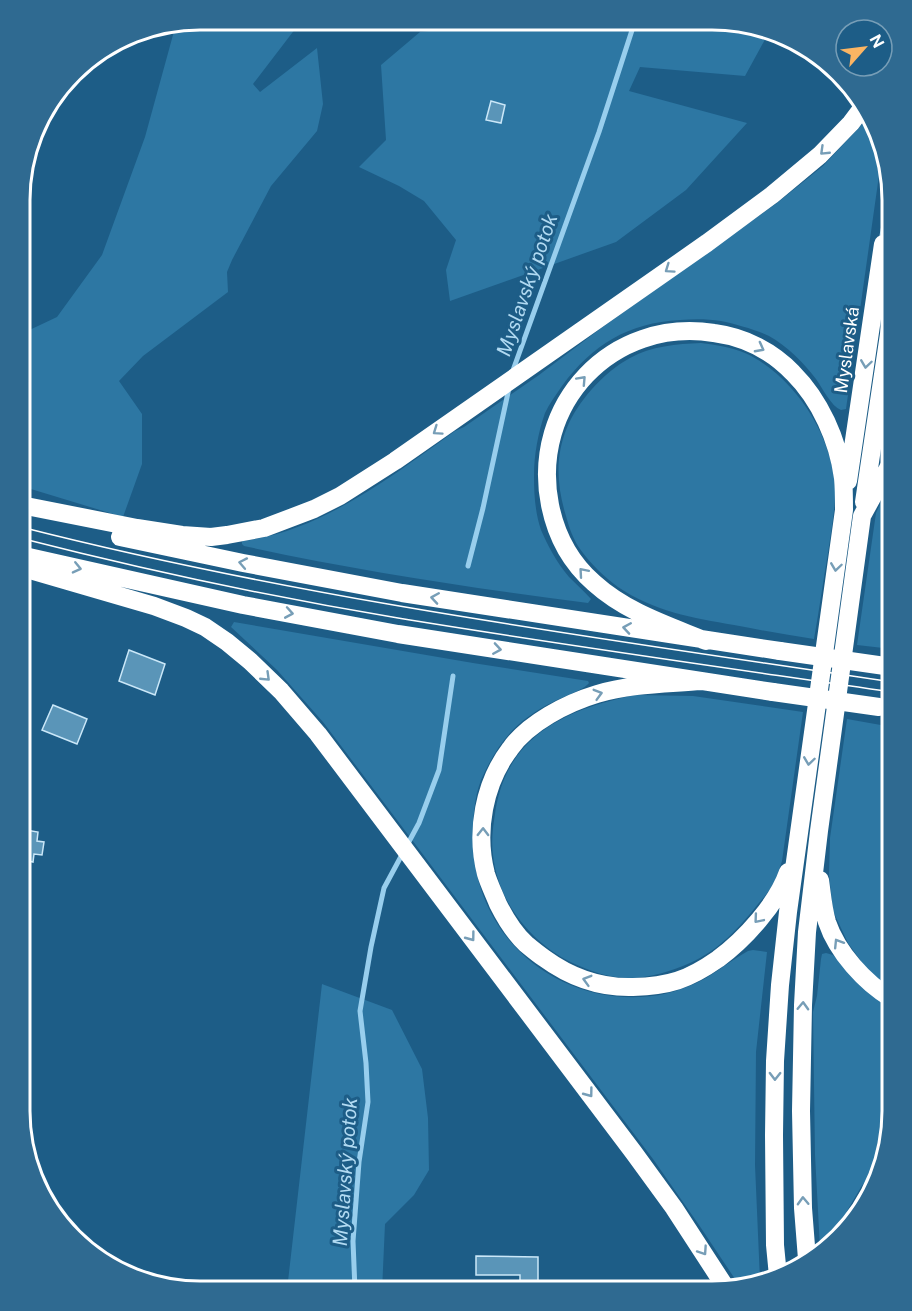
<svg xmlns="http://www.w3.org/2000/svg" width="912" height="1311" viewBox="0 0 912 1311" font-family="'Public Sans',sans-serif">
<rect width="100%" height="100%" fill="#1d5d87"/>
<!-- green -->
<path fill="#2d77a3" d="M 200,20 L 302,20 L 253,84 L 260,92 L 317,48 L 323,104 L 317,131 L 271,186 L 232,260 L 227,272 L 228,292 L 143,356 L 119,381 L 142,414 L 142,464 L 123,517 L 21,486 L 21,334 L 57,317 L 102,255 L 145,137 L 176,24 Z
M 526,20 L 736,21 L 768,34 L 745,76 L 640,67 L 629,91 L 747,123 L 686,190 L 616,242 L 450,301 L 446,270 L 456,240 L 424,201 L 399,186 L 359,167 L 386,140 L 381,65 L 420,32 Z
M 870,116 L 874,121 L 882,154 L 846,409 L 841,410 C 831,406 823,389 816,379 C 804,363 787,346 769,336 C 757,330 735,324 721,321 C 708,319 694,319 680,320 C 628,323 593,344 562,386 C 556,395 549,404 545,413 C 538,433 534,455 534,476 C 534,494 535,512 541,530 C 548,546 557,563 569,577 C 576,584 584,591 591,599 L 588,603 C 473,588 358,571 244,546 L 242,544 L 242,542 L 243,541 C 322,531 392,476 455,431 L 464,427 L 539,375 L 600,329 L 777,203 L 823,166 Z
M 701,343 C 716,345 731,347 745,353 C 793,375 831,433 835,485 C 836,507 831,531 828,553 C 823,582 819,611 814,639 C 787,635 760,630 734,625 C 693,618 653,611 618,587 C 604,577 590,563 580,549 C 573,539 569,527 566,516 C 551,468 558,427 592,389 C 603,377 615,366 630,358 C 651,346 677,344 701,343 Z
M 892,479 L 892,649 L 857,645 L 876,513 Z
M 234,622 L 473,663 L 588,681 L 589,683 C 584,690 562,697 553,702 C 516,720 498,742 481,780 C 474,798 473,819 473,838 C 473,931 548,1001 641,997 C 664,996 686,989 706,978 C 720,970 733,959 748,951 L 753,950 L 767,952 L 756,1052 L 755,1165 L 760,1280 L 739,1285 L 699,1225 L 653,1159 L 323,722 L 277,670 L 231,627 Z
M 636,695 L 693,696 L 803,712 L 782,861 C 780,867 778,873 776,878 C 772,888 765,896 758,904 C 739,928 719,950 690,963 C 671,971 651,978 629,978 C 611,978 593,972 577,965 C 533,946 498,903 493,855 C 491,841 493,827 495,814 C 499,784 512,755 536,736 C 564,713 600,702 636,695 Z
M 847,719 L 892,727 L 892,989 L 876,978 L 863,964 L 848,943 L 833,911 L 829,875 L 830,838 Z
M 826,953 L 833,955 L 885,1005 L 892,1009 L 892,1123 L 878,1164 L 861,1187 L 847,1211 L 838,1232 L 820,1248 L 815,1155 L 813,1012 L 817,996 L 821,959 L 822,954 Z
M 322,984 L 392,1010 L 422,1069 L 428,1118 L 429,1170 L 414,1195 L 385,1224 L 382,1291 L 287,1290 Z"/>
<g fill="none" stroke-linecap="round" stroke-linejoin="round">
<!-- stream -->
<path stroke="#98ceed" stroke-width="5" d="M 512,373 L 599,132 L 635,21
M 468,566 L 483,508 L 509,388
M 355,1290 L 353,1241 L 359,1162 L 368,1102 L 366,1063 L 360,1011 L 371,947 L 384,888 L 419,823 L 439,770 L 453,676"/>
</g>
<!-- building -->
<path fill="#5a95b8" stroke="#cae7f8" stroke-width="1.5" d="M 491,101 L 505,105 L 501,123 L 486,120 Z
M 129,650 L 165,664 L 155,695 L 119,681 Z
M 53,705 L 87,719 L 77,744 L 42,730 Z
M 20,829 L 38,832 L 37,841 L 44,842 L 42,855 L 34,854 L 33,862 L 20,859 Z
M 476,1256 L 538,1257 L 538,1291 L 520,1291 L 520,1275 L 476,1275 Z"/>
<g fill="none" stroke-linecap="round" stroke-linejoin="round">
<!-- minor -->
<path stroke="#a5d1eb" stroke-width="10" d="M 883,244 L 892,196"/>
<!-- highway -->
<path stroke="#fff" stroke-width="18" d="M 848,481 L 883,244
M 864,502 L 892,314
M 21,505 L 137,528 L 182,535 L 211,537 L 227,535 L 264,528 L 314,509 L 340,496 L 395,461 L 707,243 L 772,195 L 820,155 L 851,123 L 863,107
M 120,537 L 243,563 L 402,593 L 780,651
M 20,555 L 243,605 L 398,634 L 773,692
M 20,567 L 154,606 L 186,618 L 205,627 L 227,642 L 250,661 L 281,691 L 318,734 L 634,1153 L 674,1208 L 726,1288
M 706,641 C 667,625 626,612 594,583 C 571,563 556,535 550,505 C 530,404 612,317 714,333 C 744,337 772,351 793,373 C 820,400 838,440 843,478 C 844,488 844,499 844,510 L 788,912 L 780,985 L 775,1061 L 774,1135 L 775,1245 L 778,1276
M 701,681 C 666,684 630,684 597,694 C 567,703 528,723 510,749 C 484,783 475,832 486,874 C 489,884 494,894 498,904 C 505,918 514,933 526,944 C 532,949 538,954 544,958 C 570,977 601,988 633,987 C 669,986 688,980 718,959 C 745,939 777,904 788,872
M 820,880 C 822,894 823,908 827,922 C 837,952 865,983 892,999
M 861,1212 L 863,1209
M 807,1259 L 803,1208 L 801,1111 L 803,1005 L 807,932 L 819,831 L 862,516 L 892,461"/>
<!-- tram -->
<path stroke="#fff" stroke-width="1.5" d="M 21,527 C 307,600 600,638 892,682
M 20,538 C 145,570 271,597 398,618 C 562,645 728,668 892,692"/>
<!-- highway-bridge -->
<path stroke="#fff" stroke-width="18" d="M 780,651 L 885,666
M 773,692 L 879,707"/>
</g>
<!-- one-way arrows -->
<defs><path id="oneway-chevron" d="M-2-3.5L2.5 0L-2 3.5" fill="none" stroke-width="1.6" stroke-linecap="round" stroke-linejoin="round" transform="scale(1.5)"/></defs>
<g stroke="#779eb7">
<use href="#oneway-chevron" transform="translate(824 151) rotate(136)"/>
<use href="#oneway-chevron" transform="translate(669 269) rotate(145)"/>
<use href="#oneway-chevron" transform="translate(760 348) rotate(28)"/>
<use href="#oneway-chevron" transform="translate(866 364) rotate(98)"/>
<use href="#oneway-chevron" transform="translate(582 380) rotate(-47)"/>
<use href="#oneway-chevron" transform="translate(437 431) rotate(145)"/>
<use href="#oneway-chevron" transform="translate(243 563) rotate(-169)"/>
<use href="#oneway-chevron" transform="translate(836 567) rotate(98)"/>
<use href="#oneway-chevron" transform="translate(77 568) rotate(13)"/>
<use href="#oneway-chevron" transform="translate(583 572) rotate(-131)"/>
<use href="#oneway-chevron" transform="translate(435 598) rotate(-171)"/>
<use href="#oneway-chevron" transform="translate(289 613) rotate(10)"/>
<use href="#oneway-chevron" transform="translate(627 628) rotate(-171)"/>
<use href="#oneway-chevron" transform="translate(497 649) rotate(9)"/>
<use href="#oneway-chevron" transform="translate(266 677) rotate(44)"/>
<use href="#oneway-chevron" transform="translate(598 694) rotate(-16)"/>
<use href="#oneway-chevron" transform="translate(809 761) rotate(98)"/>
<use href="#oneway-chevron" transform="translate(483 832) rotate(-89)"/>
<use href="#oneway-chevron" transform="translate(758 919) rotate(130)"/>
<use href="#oneway-chevron" transform="translate(471 937) rotate(53)"/>
<use href="#oneway-chevron" transform="translate(838 943) rotate(-122)"/>
<use href="#oneway-chevron" transform="translate(587 980) rotate(-164)"/>
<use href="#oneway-chevron" transform="translate(803 1006) rotate(-88)"/>
<use href="#oneway-chevron" transform="translate(775 1076) rotate(91)"/>
<use href="#oneway-chevron" transform="translate(589 1093) rotate(53)"/>
<use href="#oneway-chevron" transform="translate(803 1201) rotate(-92)"/>
<use href="#oneway-chevron" transform="translate(703 1251) rotate(56)"/>
</g>
<g text-anchor="middle" stroke-width="6" stroke-linejoin="round" paint-order="stroke">
<!-- street labels -->
<g font-size="18" fill="#fff" stroke="#1d5d87">
<text transform="translate(847 350) rotate(-82)" y="6">Myslavská</text>
</g>
<!-- water labels -->
<g font-size="20" font-style="italic" fill="#b1daf2" stroke="#1d5d87">
<text transform="translate(527 285) rotate(-71)" y="7">Myslavský potok</text>
<text transform="translate(345 1172) rotate(-86)" y="7">Myslavský potok</text>
</g>
</g>
<!-- crop -->
<path d="M0 0H912V1311H0ZM200 30H712A170 170 0 0 1 882 200V1111A170 170 0 0 1 712 1281H200A170 170 0 0 1 30 1111V200A170 170 0 0 1 200 30Z" fill="#2f6a91" fill-rule="evenodd"/>
<path fill="none" stroke="#fff" stroke-width="3" d="M200 30H712A170 170 0 0 1 882 200V1111A170 170 0 0 1 712 1281H200A170 170 0 0 1 30 1111V200A170 170 0 0 1 200 30Z"/>
<!-- north arrow -->
<g transform="translate(864 48) rotate(62)"><circle r="28" fill="#1d5d87" stroke="#779eb7" stroke-width="1.5"/>
<path d="M0-4.5L10 22L0 15L-10 22Z" fill="#fbb563"/>
<text y="-9" font-size="16" font-weight="bold" text-anchor="middle" fill="#ffffff">N</text>
</g>
</svg>
